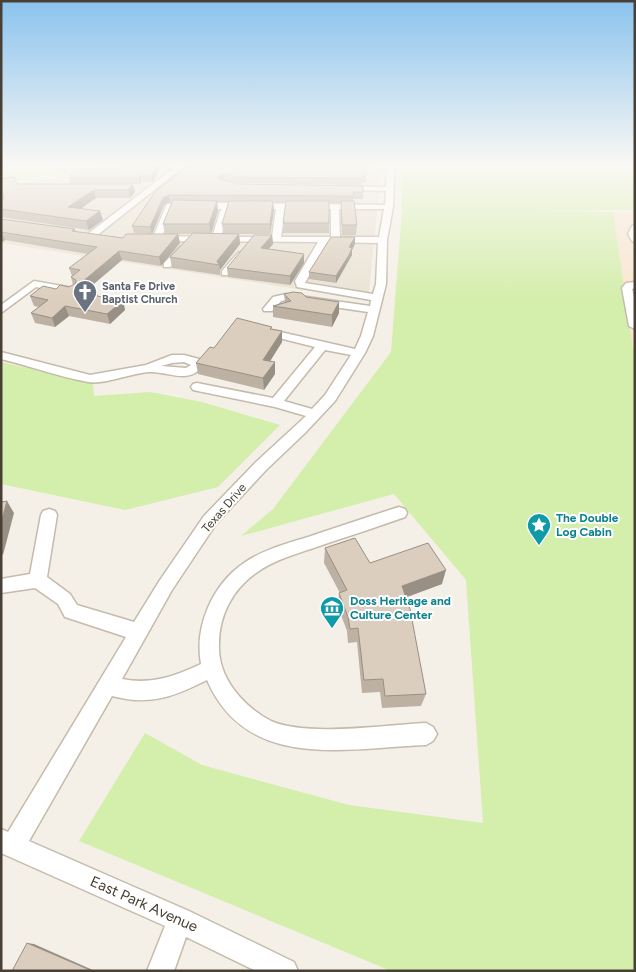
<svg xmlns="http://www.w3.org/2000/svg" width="636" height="972" viewBox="0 0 636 972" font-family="Figtree,sans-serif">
<rect width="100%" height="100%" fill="#f5f0e7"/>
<!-- residential -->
<path fill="#eae2d4" d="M 99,164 L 382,164 L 368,300 L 1,243 L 1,187 L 70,175 L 89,170 Z"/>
<!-- commercial -->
<path fill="#f9e5d0" d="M 613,212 L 635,212 L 635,363 L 622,276 Z"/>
<!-- green -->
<path fill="#d4eeab" d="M 1,164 L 86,164 L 61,174 L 1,184 Z
M 401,164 L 635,164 L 635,210 L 527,211 L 613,212 L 635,363 L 635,971 L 391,971 L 79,841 L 145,733 L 202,765 L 349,805 L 483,823 L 466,580 L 394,494 L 241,536 L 273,509 L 391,352 L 402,210 Z
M 1,362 L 93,383 L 94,396 L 150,392 L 202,402 L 280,425 L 218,487 L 125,510 L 1,484 Z"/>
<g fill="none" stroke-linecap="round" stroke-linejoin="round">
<!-- minor casing -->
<g stroke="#c5baab" stroke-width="3">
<path id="minor" d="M 179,164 L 187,164 L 95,237 L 89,237 L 89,233 Z
M 387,164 L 395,164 L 393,207 L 387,240 L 386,284 L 373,336 L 365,353 L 335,401 L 305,433 L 266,470 L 216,524 L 172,590 L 122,679 C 152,685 175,676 201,664 C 194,626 213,584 244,563 C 264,549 289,543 311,536 C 341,526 370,516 399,507 L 405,509 L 407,513 L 405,517 C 377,527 349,536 322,545 C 300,553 275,559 256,573 C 232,590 219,616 219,644 C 218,664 226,681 239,696 C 248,706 259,715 271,721 C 308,737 385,725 426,723 L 433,727 L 437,734 L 433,741 L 426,745 C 346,748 247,772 207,680 C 173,697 150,706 112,696 L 29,841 L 189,911 L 294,962 L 298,971 L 256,971 L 186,937 L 174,971 L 147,971 L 165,926 L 1,853 L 1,829 L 8,832 L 126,637 L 65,617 L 58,604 L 35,588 L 1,593 L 1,579 L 30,574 L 41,515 L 43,511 L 49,509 L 55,511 L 57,515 L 47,577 L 70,594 L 77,605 L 134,622 L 160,580 L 204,516 L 256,462 L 306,416 L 275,407 L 193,390 L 191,387 L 193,384 L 197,383 L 273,398 L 315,347 L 259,333 L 257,331 L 259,329 L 263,328 L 355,349 L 361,336 L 368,312 L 286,300 L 281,301 L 272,311 L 264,311 L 263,309 L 273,297 L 286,294 L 370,306 L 371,300 L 297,287 L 295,281 L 318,242 L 153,241 L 152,239 L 167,204 L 226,203 L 385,205 L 386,191 L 344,190 L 340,188 L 344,186 L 386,187 ZM 173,208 L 221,209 L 212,237 L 162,236 ZM 229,209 L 276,209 L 272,237 L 221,237 ZM 285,209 L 331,209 L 331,237 L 281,237 ZM 339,209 L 384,209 L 379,237 L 340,237 ZM 327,242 L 378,243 L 376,284 L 373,294 L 305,283 ZM 325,350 L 351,355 L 325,395 L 312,409 L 284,401 Z
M 635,225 L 635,242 L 632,241 L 628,234 L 632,226 Z
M 184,245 L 189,248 L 170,267 L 164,267 L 164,263 L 181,246 Z
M 241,252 L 246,255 L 244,257 L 228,275 L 222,275 L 222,271 L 238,253 Z
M 34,281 L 73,288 L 78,291 L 73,294 L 36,287 L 1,313 L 1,305 Z
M 635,282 L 635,288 L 632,289 L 635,300 L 635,329 L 629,326 L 622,288 L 626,283 Z
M 1,352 L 90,375 L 146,365 L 172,355 L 184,355 L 199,359 L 203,366 C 188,385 168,371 149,372 C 132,373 103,385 88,382 C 59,377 30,366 1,359 ZM 172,363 L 184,362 L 191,365 L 186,368 L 161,366 Z"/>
</g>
<!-- minor -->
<use href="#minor" fill="#fff" fill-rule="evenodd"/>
</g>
<!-- wall -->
<path fill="#bcb1a3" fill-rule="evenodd" d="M 162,164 L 153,182 L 141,182 L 140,184 L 133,184 L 135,192 L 130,198 L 96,198 L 81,209 L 100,211 L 103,220 L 89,230 L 1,217 L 1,200 L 17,184 L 70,184 L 69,178 Z
M 190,164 L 366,164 L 366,183 L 362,183 L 362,185 L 239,183 L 224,181 L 238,184 L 363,192 L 363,199 L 353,199 L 357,225 L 356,235 L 342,235 L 341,203 L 329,203 L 329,233 L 283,233 L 283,223 L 286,203 L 273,203 L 274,211 L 270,234 L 239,234 L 240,244 L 220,270 L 220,275 L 172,268 L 170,257 L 192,234 L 165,234 L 163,224 L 172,202 L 170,202 L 164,205 L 152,234 L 134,233 L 132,226 ZM 217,202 L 229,202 L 222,224 L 223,233 L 211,233 L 218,211 Z
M 1,219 L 75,229 L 76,232 L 123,238 L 178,234 L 180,243 L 161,266 L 122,260 L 87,290 L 96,291 L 98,296 L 123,301 L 125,310 L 110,324 L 69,316 L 55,327 L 35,323 L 31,313 L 39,307 L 34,306 L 30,296 L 56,289 L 69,287 L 73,285 L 71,277 L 72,276 L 69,268 L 88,254 L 5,240 L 1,243 Z
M 272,235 L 273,244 L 268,249 L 304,254 L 304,263 L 290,285 L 228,277 L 227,268 Z
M 355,237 L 355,244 L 352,250 L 352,255 L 336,283 L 309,279 L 309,272 Z
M 284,294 L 339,302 L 339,313 L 332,327 L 273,317 L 273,306 L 285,302 Z
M 272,329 L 282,331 L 282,342 L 270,361 L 275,362 L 275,374 L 264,390 L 198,374 L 196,363 L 214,348 Z
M 325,548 L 370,563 L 442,584 L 406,597 L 426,694 L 421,706 L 382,708 L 380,692 L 362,693 L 357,642 L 348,643 L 347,631 L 338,607 L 339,593 L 340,593 L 324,563 Z"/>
<!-- shaded-wall -->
<path fill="#999085" d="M 158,164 L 162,164 L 153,182 L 151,176 Z
M 224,174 L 224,180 L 218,183 L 217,177 Z
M 140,176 L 141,182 L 140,184 L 138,178 Z
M 133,184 L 135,192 L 130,198 L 128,190 Z
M 94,190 L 96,198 L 71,215 L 68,207 Z
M 169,195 L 170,202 L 164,205 L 152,234 L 150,227 L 163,198 Z
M 217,201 L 218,211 L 211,234 L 209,224 Z
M 273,201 L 274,211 L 270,234 L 270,224 Z
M 100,211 L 103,220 L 89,230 L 86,221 Z
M 1,232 L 5,240 L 1,243 Z
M 178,234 L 180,243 L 161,266 L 159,257 Z
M 239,234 L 240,244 L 220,270 L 219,265 L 217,261 Z
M 272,235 L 273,244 L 262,257 L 261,248 Z
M 355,237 L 355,244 L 352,250 L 352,255 L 336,283 L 336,276 L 349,247 Z
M 119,251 L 122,260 L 78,297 L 75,288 Z
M 304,254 L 304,263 L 290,285 L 290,276 Z
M 96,291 L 99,301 L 92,295 Z
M 123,301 L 125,310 L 110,324 L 107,314 Z
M 339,302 L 339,313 L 332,327 L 332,315 Z
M 65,306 L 69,316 L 55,327 L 52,318 Z
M 282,331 L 282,342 L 264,371 L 263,360 Z
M 275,362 L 275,374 L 264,390 L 263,378 Z
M 7,501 L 14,513 L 3,555 L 1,552 L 1,523 Z
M 446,570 L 442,584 L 399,600 L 402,586 Z
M 27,943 L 34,944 L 95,971 L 90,971 Z"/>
<!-- building -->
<path fill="#dbcebe" stroke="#999085" d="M 132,164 L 158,164 L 151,176 L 140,176 L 138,178 L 69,178 L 75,170 L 123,170 Z
M 190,164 L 366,164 L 366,176 L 362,176 L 362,178 L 239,177 L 224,174 L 217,177 L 219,179 L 238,184 L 363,186 L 363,192 L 353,192 L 354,196 L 169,195 L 163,198 L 150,227 L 132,226 L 155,192 Z
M 14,177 L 17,184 L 133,184 L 128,190 L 94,190 L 68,207 L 100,211 L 86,221 L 1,209 L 1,200 L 4,198 L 1,189 L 1,179 Z
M 173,200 L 217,201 L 209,224 L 163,224 Z
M 229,201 L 273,201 L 270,224 L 222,224 Z
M 286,201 L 329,201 L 329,223 L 283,223 Z
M 341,201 L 354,201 L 357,225 L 342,225 Z
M 1,219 L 75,229 L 72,231 L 123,238 L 126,234 L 178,234 L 159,257 L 119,251 L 75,288 L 96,291 L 92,295 L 123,301 L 107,314 L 65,306 L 52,318 L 31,313 L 48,300 L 30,296 L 43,286 L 56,289 L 60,285 L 69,287 L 76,283 L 76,280 L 71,277 L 80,270 L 69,268 L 97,247 L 1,232 Z
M 193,233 L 239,234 L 217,261 L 219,265 L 170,257 Z
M 254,235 L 272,235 L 261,248 L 304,254 L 290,276 L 227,268 Z
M 331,237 L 355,237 L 349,247 L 352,248 L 349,255 L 336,276 L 309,272 Z
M 293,292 L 302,293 L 306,297 L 339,302 L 332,315 L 273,306 L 291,301 L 284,294 Z
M 237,318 L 272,327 L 270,329 L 282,331 L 263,360 L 275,362 L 263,378 L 196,363 L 210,347 L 214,348 Z
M 7,501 L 1,523 L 1,502 Z
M 355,538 L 370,563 L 428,543 L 446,570 L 402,586 L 410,609 L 426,694 L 385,696 L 383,679 L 364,680 L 358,628 L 350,629 L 348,617 L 339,593 L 347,590 L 325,548 Z
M 27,943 L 90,970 L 90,971 L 12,971 Z"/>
<!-- sky -->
<linearGradient id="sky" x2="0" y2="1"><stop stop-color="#8ac3ee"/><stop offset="0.55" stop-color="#faf8f4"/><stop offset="1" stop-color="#faf8f4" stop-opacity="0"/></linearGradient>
<rect width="636" height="300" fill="url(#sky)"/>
<!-- icons -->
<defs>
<g id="church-pin" transform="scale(1.25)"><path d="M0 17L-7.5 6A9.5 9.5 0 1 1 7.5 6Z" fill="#6b7280" stroke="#fff"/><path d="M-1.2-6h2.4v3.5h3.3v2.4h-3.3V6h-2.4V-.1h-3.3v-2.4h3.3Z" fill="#fff"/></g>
<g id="sight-pin" transform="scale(1.25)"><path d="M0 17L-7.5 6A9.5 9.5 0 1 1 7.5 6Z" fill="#0f9aa8" stroke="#fff"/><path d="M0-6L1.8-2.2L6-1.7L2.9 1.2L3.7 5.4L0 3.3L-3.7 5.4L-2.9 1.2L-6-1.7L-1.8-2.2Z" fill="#fff"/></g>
<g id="museum-pin" transform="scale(1.25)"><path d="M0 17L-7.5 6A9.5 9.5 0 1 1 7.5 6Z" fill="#0f9aa8" stroke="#fff"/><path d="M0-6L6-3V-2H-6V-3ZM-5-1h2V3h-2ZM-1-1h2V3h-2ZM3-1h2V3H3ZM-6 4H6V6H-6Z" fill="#fff"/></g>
</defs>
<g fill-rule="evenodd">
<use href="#church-pin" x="85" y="292"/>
<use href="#sight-pin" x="539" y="525"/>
<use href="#museum-pin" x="332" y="608"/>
</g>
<g text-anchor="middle" stroke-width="4" stroke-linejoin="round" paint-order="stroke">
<!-- far-worship labels -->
<g font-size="11" font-weight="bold" fill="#5b616d" stroke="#fff" text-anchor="start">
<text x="102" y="290">Santa Fe Drive<tspan x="102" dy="13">Baptist Church</tspan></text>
</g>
<!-- street labels -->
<g font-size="12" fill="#494035" stroke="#fff">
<text transform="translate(224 508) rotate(-49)" y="4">Texas Drive</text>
</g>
<!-- culture labels -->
<g font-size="12" font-weight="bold" fill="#0d838f" stroke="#fff" text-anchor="start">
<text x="556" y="522">The Double<tspan x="556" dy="14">Log Cabin</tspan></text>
<text x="350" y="605">Doss Heritage and<tspan x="350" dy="14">Culture Center</tspan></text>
</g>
<!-- near-street labels -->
<g font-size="15" fill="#494035" stroke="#fff">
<text transform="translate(144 904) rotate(24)" y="5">East Park Avenue</text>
</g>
</g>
<!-- border -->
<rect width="636" height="972" fill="none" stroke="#494035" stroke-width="5"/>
</svg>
